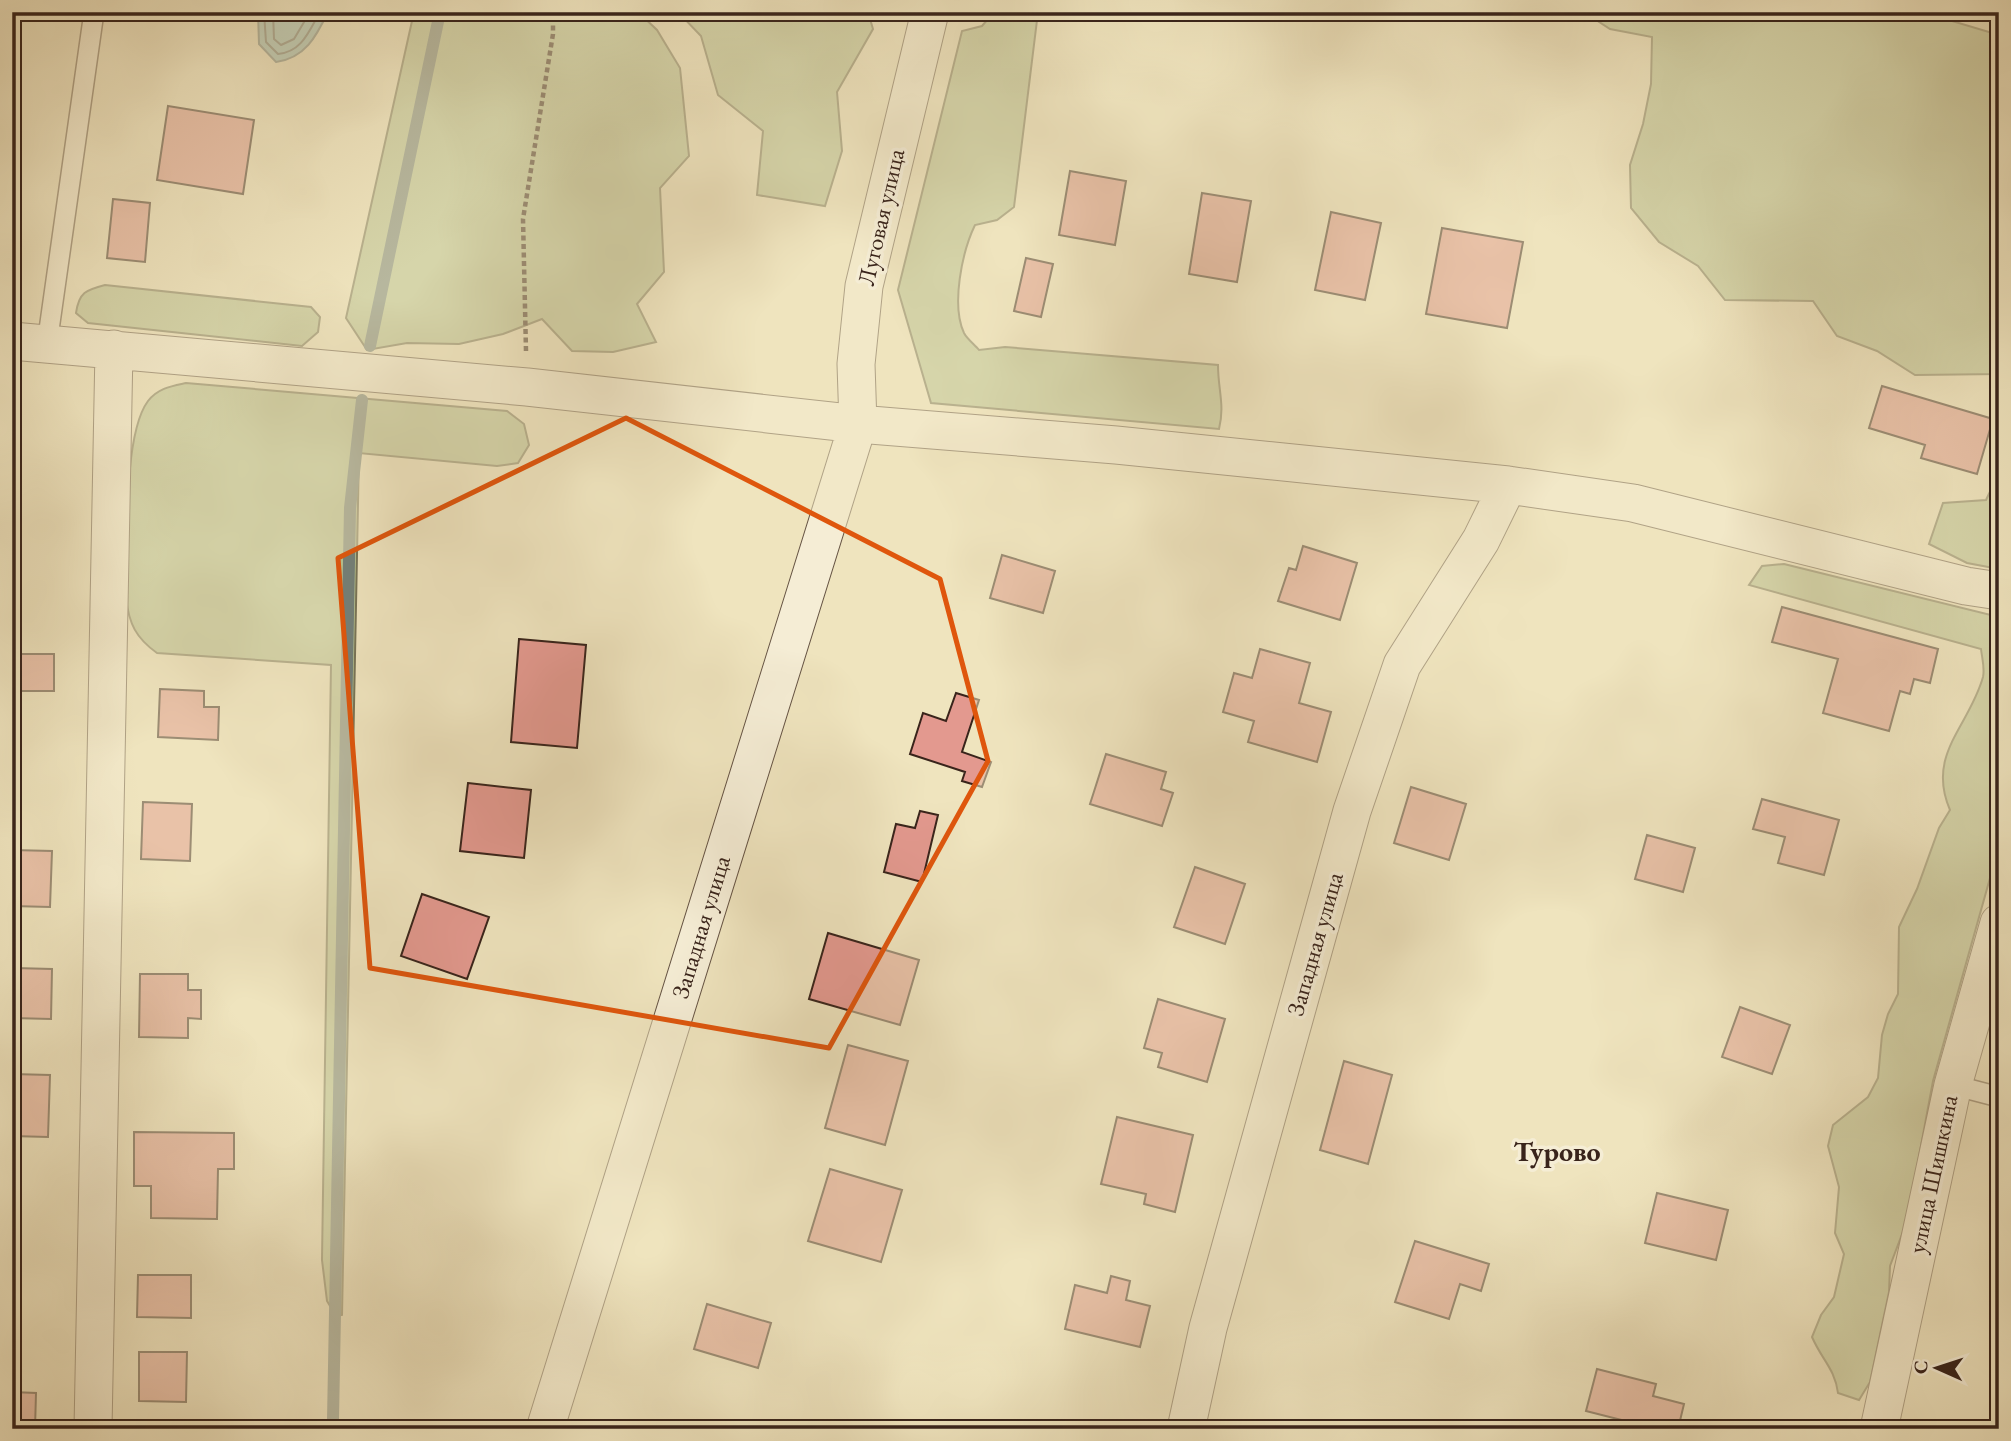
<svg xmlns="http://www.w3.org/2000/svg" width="2011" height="1441" viewBox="0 0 2011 1441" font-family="'EB Garamond',serif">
<rect width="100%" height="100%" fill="#efe4be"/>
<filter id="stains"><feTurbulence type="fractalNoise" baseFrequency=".00286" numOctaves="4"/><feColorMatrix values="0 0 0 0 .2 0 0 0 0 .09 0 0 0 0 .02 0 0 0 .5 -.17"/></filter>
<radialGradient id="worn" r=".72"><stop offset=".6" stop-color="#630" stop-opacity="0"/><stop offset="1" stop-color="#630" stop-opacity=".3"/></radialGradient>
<!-- green -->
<path fill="#b8c492" stroke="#787456" stroke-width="2" d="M 414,12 L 638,12 L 657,30 L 680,68 L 689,156 L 660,188 L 664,272 L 637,304 L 656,342 L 613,352 L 572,351 L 542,319 L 503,334 L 459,344 L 407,343 L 367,350 L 346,318 Z
M 678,12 L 868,12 L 873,29 L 837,92 L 842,151 L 825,206 L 757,195 L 763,131 L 718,95 L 701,36 Z
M 994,12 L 1038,12 L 1014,207 L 997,220 L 975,225 C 962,252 951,305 964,333 C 967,339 975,345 979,350 L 1005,347 L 1218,365 C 1218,390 1225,405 1219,429 L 931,403 L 898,290 L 962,31 L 982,26 Z
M 1584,12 L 1922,12 L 1999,35 L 1999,374 L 1915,375 L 1877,351 L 1837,336 L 1813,301 L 1725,300 L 1698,266 L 1659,242 L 1631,208 L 1630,165 L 1643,124 L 1651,84 L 1652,37 L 1610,29 Z
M 105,285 L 311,307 L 320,317 L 318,332 L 302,346 L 88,323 L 76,313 C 79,292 86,290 105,285 Z
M 186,383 L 507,411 L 524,424 L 529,445 L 518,463 L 497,466 L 359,453 L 342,1315 L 336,1316 L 327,1301 L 322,1260 L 331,665 L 157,653 C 136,638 129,624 126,598 C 128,551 122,436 148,401 C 158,388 172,386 186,383 Z
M 1999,473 L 1999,569 L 1967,563 L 1929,544 L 1943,503 L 1986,500 Z
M 1784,564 L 1999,617 L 1999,846 L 1933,1081 L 1907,1221 L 1890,1266 L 1889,1292 L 1870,1382 L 1859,1400 L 1838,1393 C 1835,1369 1822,1360 1812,1337 L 1821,1315 L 1834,1297 L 1844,1254 L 1835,1233 L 1839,1187 L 1828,1146 L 1833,1125 L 1868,1097 L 1878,1078 L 1882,1035 L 1888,1014 L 1898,994 L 1899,927 L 1917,889 L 1939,828 L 1950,810 C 1926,754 1969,727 1983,677 C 1985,668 1982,658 1981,649 L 1749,585 L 1762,566 Z"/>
<!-- water -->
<path fill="#9abeb7" stroke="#738079" stroke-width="2" d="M 258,12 L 328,12 C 316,37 305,58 276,62 L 259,44 Z"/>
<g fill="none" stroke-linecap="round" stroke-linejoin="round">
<!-- shore -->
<path stroke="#6a7169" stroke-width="2" d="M 264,12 L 266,42 L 278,54 C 302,52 309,31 320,12
M 273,12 L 274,39 L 281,45 L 294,39 L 310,12"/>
<!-- stream -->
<path stroke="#738079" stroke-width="12" d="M 370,346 L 440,12
M 333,1420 L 350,508 L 362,400"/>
</g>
<!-- building -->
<path fill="#e3998f" stroke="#39241b" stroke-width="2" d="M 168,106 L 254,120 L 243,194 L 157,180 Z
M 1070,171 L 1126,181 L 1115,245 L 1059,235 Z
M 1202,193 L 1251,201 L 1237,282 L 1189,274 Z
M 113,199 L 150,203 L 145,262 L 107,258 Z
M 1331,212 L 1381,223 L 1365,300 L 1315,290 Z
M 1442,228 L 1523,242 L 1507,328 L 1426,314 Z
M 1026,258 L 1053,264 L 1041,317 L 1014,311 Z
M 1882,386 L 1993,419 L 1977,474 L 1921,458 L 1925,445 L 1869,428 Z
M 1303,546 L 1357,563 L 1340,620 L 1278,601 L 1289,568 L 1296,570 Z
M 1002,555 L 1055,571 L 1043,613 L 990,598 Z
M 1782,607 L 1938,649 L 1930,683 L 1914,679 L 1910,694 L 1900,691 L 1889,731 L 1823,713 L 1838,659 L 1772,642 Z
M 519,639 L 586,645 L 577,748 L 511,742 Z
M 1260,649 L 1310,663 L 1299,703 L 1331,712 L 1317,762 L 1248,742 L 1254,721 L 1223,712 L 1234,673 L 1252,678 Z
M 14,654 L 54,654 L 54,691 L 13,691 Z
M 160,689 L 204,691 L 204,707 L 219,707 L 218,740 L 158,737 Z
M 956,693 L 979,700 L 962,752 L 991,762 L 982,787 L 962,781 L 965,772 L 910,754 L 923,713 L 946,721 Z
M 1106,754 L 1166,772 L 1161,789 L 1173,793 L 1162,826 L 1090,804 Z
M 468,783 L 531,790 L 524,858 L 460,851 Z
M 1411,787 L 1466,804 L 1449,860 L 1394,843 Z
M 1762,799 L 1839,820 L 1824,875 L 1778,863 L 1785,837 L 1753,829 Z
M 143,802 L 192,804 L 190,861 L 141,859 Z
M 920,811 L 938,815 L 922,882 L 884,872 L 896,824 L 915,828 Z
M 1647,835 L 1695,848 L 1683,892 L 1635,879 Z
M 12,850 L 52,851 L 50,907 L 12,906 Z
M 1195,867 L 1245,884 L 1225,944 L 1174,927 Z
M 422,894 L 489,917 L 467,979 L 401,956 Z
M 828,933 L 919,960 L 900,1025 L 809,999 Z
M 14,968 L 52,969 L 51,1019 L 12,1018 Z
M 140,974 L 188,974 L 188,990 L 201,990 L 201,1019 L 188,1018 L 188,1038 L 139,1037 Z
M 1158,999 L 1225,1019 L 1207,1082 L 1158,1067 L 1162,1053 L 1144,1048 Z
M 1740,1007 L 1790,1025 L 1772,1074 L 1722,1057 Z
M 848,1045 L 908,1061 L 885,1145 L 825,1128 Z
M 1344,1061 L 1392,1075 L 1368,1164 L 1320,1150 Z
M 12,1074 L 50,1075 L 48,1137 L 12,1136 Z
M 1117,1117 L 1193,1135 L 1175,1212 L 1144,1204 L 1146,1194 L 1101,1184 Z
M 134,1132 L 234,1133 L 234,1169 L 218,1169 L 217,1219 L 151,1218 L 151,1186 L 134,1186 Z
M 830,1169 L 902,1190 L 881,1262 L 808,1241 Z
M 1657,1193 L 1728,1210 L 1716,1260 L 1645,1243 Z
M 1415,1241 L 1489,1264 L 1481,1291 L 1460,1284 L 1449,1319 L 1395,1302 Z
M 138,1275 L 191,1275 L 191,1318 L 137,1317 Z
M 1111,1276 L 1130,1281 L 1126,1300 L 1150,1306 L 1140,1347 L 1065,1329 L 1075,1285 L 1107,1293 Z
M 707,1304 L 771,1323 L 758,1368 L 694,1349 Z
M 139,1352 L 187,1352 L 186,1402 L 139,1401 Z
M 1597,1369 L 1656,1384 L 1653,1396 L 1684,1404 L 1678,1429 L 1657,1429 L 1586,1411 Z
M 12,1392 L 36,1393 L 35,1429 L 12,1429 Z"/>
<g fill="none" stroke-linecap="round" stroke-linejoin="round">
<!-- service casing -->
<g stroke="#665444" stroke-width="22">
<path id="service" d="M 47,344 L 94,12
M 1953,1085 L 1999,1097"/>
</g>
<!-- minor casing -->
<g stroke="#665444" stroke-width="39">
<path id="minor" d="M 12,341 L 527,387 L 858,424 L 1116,445 L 1508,485 L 1633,503 L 1966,586 L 1999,591
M 93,1429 L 114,349
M 545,1429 L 858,424 L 856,364 L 864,286 L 930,12
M 1186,1429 L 1208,1328 L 1352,811 L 1402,665 L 1481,540 L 1508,485
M 1879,1429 L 1953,1085 L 1999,923"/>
</g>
<!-- path -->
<path stroke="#39241b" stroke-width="4.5" stroke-dasharray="5 3.5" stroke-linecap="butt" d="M 526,351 L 523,219 L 553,34 L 553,12"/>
<!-- service -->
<use href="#service" stroke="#f5edd5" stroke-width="19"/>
<!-- minor -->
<use href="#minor" stroke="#f5edd5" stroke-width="37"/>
</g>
<!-- marked area -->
<path d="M0 0H2011V1441H0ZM 626,418 L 940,579 L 988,761 L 829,1048 L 370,968 L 338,558 Z" fill="#efe4be" fill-opacity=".55" fill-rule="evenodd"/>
<path fill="none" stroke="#df560d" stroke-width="5" stroke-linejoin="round" d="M 626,418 L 940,579 L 988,761 L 829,1048 L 370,968 L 338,558 Z"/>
<g text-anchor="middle" stroke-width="7" stroke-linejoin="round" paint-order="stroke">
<!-- street labels -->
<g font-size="24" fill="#39241b" stroke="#f5edd5">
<text transform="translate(881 217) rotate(-77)" y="8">Луговая улица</text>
<text transform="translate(701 927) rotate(-73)" y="8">Западная улица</text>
<text transform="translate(1315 944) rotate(-74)" y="8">Западная улица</text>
<text transform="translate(1933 1174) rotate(-78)" y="8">улица Шишкина</text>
</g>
<!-- quarter labels -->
<g font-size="28" font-weight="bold" fill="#39241b" stroke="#f5edd5">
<text x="1557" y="1161">Турово</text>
</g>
</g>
<!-- margin -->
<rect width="2011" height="1441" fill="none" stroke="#efe4be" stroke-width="42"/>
<rect x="14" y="14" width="1983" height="1413" fill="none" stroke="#39241b" stroke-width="3.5"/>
<rect x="21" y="21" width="1969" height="1399" fill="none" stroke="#39241b" stroke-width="2"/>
<!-- north arrow -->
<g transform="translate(1937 1368) rotate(273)" stroke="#f5edd5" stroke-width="5" paint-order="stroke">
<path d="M0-5L12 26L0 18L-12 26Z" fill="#39241b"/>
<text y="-10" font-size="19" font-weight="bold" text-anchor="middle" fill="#39241b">С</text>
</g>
<rect width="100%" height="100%" filter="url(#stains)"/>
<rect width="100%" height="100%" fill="url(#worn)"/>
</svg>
